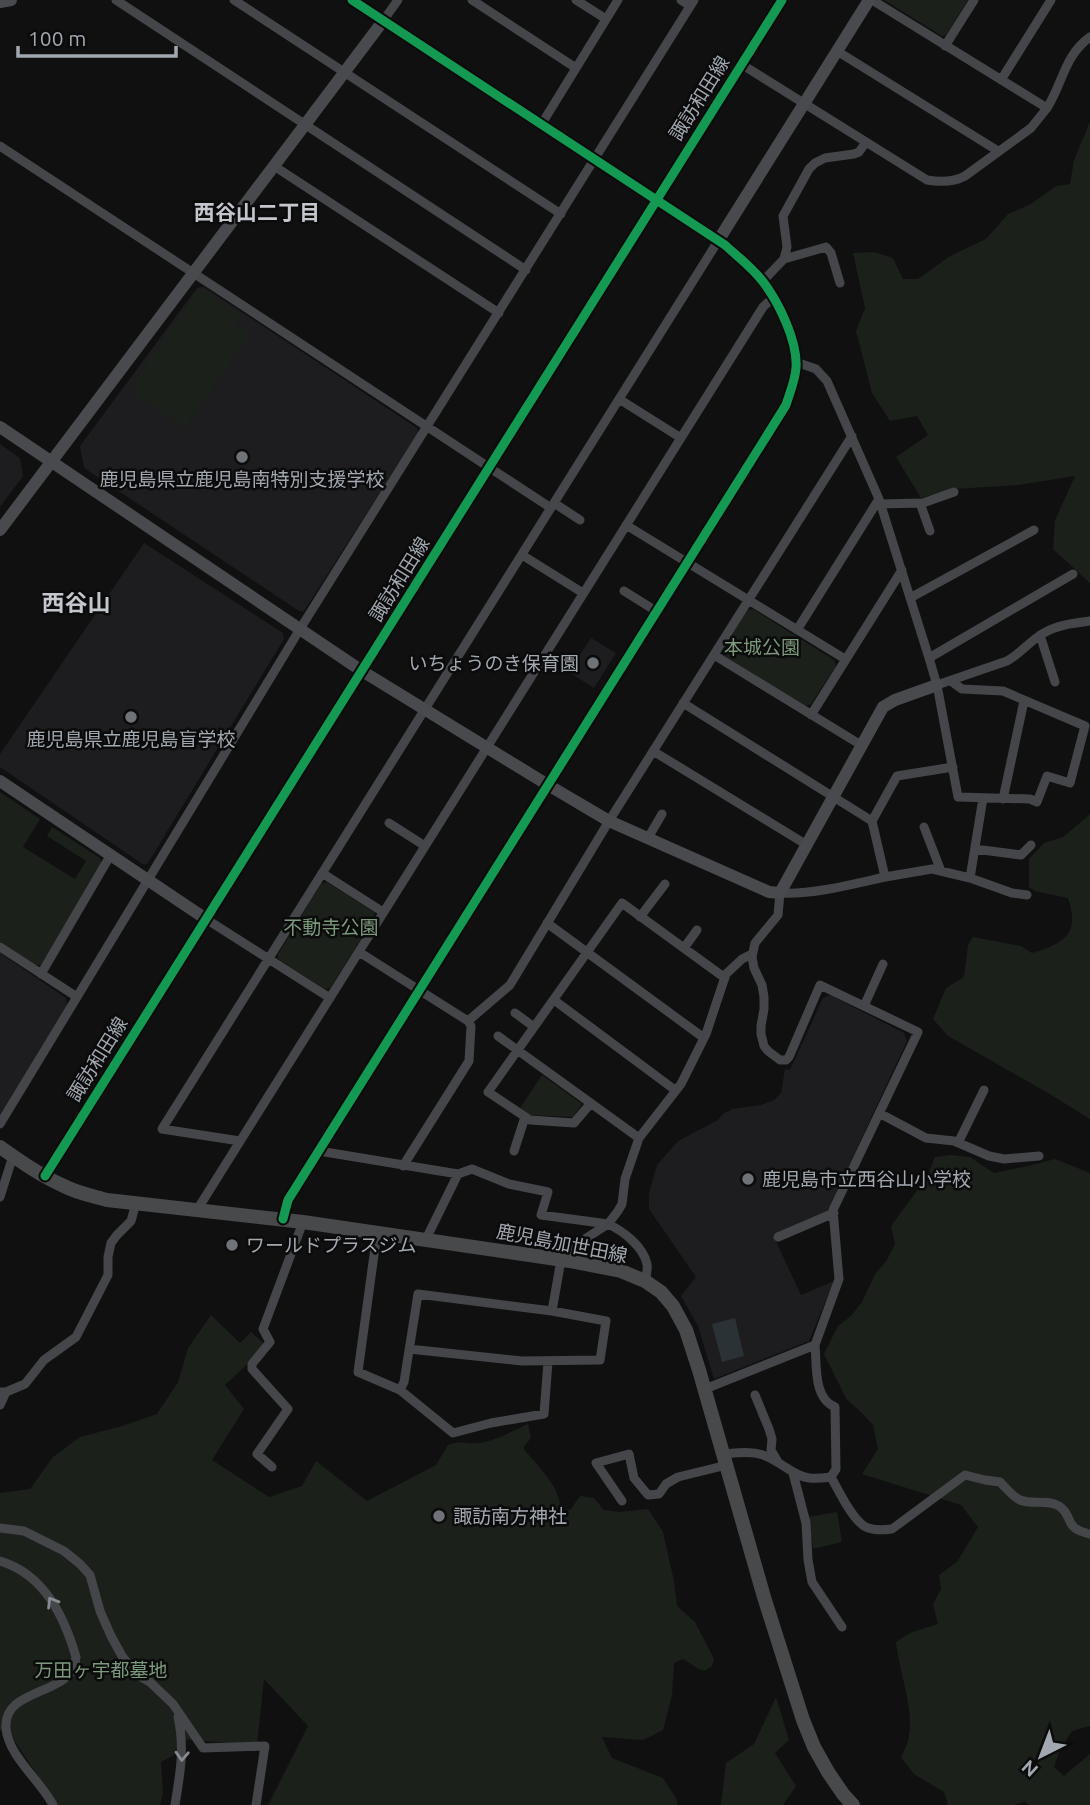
<svg xmlns="http://www.w3.org/2000/svg" width="1090" height="1805" viewBox="0 0 1090 1805" font-family="Ubuntu,'Noto Sans JP',sans-serif">
<rect width="100%" height="100%" fill="#101011"/>
<!-- built -->
<path fill="#1d1d1f" d="M 204,287 L 417,428 L 418,433 L 304,611 L 299,611 L 84,468 L 80,446 L 197,288 Z
M 0,444 L 20,458 L 23,476 L 0,507 Z
M 144,543 L 283,633 L 284,639 L 148,863 L 144,865 L 0,767 L 0,754 Z
M 591,638 L 616,653 L 594,688 L 569,672 Z
M 0,953 L 66,998 L 67,1005 L 0,1116 Z
M 830,995 L 904,1033 L 907,1041 L 827,1212 L 773,1235 L 801,1295 L 834,1281 L 809,1341 L 714,1379 L 698,1326 L 681,1296 L 696,1277 L 649,1209 L 649,1193 L 657,1165 L 678,1141 L 718,1120 L 723,1114 L 732,1109 L 761,1105 L 774,1100 L 781,1093 L 785,1069 L 790,1070 L 823,998 Z"/>
<!-- green -->
<path fill="#1b201b" d="M 884,0 L 968,0 L 946,35 L 942,36 Z
M 1090,122 L 1090,583 L 1053,549 L 1055,520 L 1075,476 L 1018,485 L 954,489 L 921,498 L 896,457 L 928,435 L 917,416 L 890,421 L 872,393 L 856,331 L 865,308 L 853,253 L 874,252 L 893,258 L 903,279 L 918,279 L 950,256 L 986,239 L 1008,214 L 1031,204 L 1056,186 L 1070,184 L 1074,160 Z
M 198,290 L 203,290 L 241,316 L 235,324 L 250,334 L 195,415 L 193,414 L 188,422 L 189,424 L 185,430 L 182,428 L 182,426 L 133,394 L 136,389 L 131,385 Z
M 753,609 L 834,660 L 836,666 L 811,704 L 805,706 L 723,655 L 723,650 L 746,611 Z
M 0,792 L 40,819 L 23,847 L 75,879 L 86,861 L 47,836 L 52,827 L 100,858 L 102,865 L 41,965 L 35,965 L 0,942 Z
M 1090,813 L 1090,1119 L 1048,1093 L 948,1036 L 933,1019 L 946,988 L 964,977 L 968,945 L 973,937 L 1021,946 L 1032,953 C 1065,943 1080,934 1068,898 L 1035,891 L 1029,887 L 1029,859 L 1044,843 L 1063,837 L 1088,816 Z
M 327,882 L 374,912 L 375,917 L 330,988 L 325,989 L 278,959 L 278,954 L 321,884 Z
M 542,1075 L 582,1104 L 573,1117 L 530,1115 L 520,1108 Z
M 950,1155 L 970,1157 L 994,1173 L 1028,1166 L 1055,1159 L 1090,1173 L 1090,1726 L 1072,1731 L 1060,1750 L 1054,1767 L 1064,1776 L 1090,1754 L 1090,1805 L 1030,1805 L 1025,1802 L 1015,1805 L 948,1805 L 944,1792 L 914,1774 L 901,1757 C 904,1751 908,1743 909,1736 C 914,1708 899,1672 896,1642 L 912,1632 L 938,1624 L 933,1604 L 941,1589 L 939,1575 L 957,1562 L 978,1527 L 961,1505 L 862,1474 L 878,1449 L 873,1425 L 861,1412 L 847,1400 L 824,1354 L 838,1326 L 850,1317 L 862,1302 L 875,1274 L 887,1260 L 895,1244 L 891,1226 L 927,1177 L 935,1157 Z
M 211,1315 L 240,1343 L 251,1332 L 267,1346 L 225,1385 L 244,1409 L 212,1460 L 269,1497 L 302,1486 L 316,1461 L 367,1501 L 436,1465 L 448,1445 C 460,1440 466,1444 477,1443 C 495,1442 512,1431 528,1424 L 531,1438 L 523,1448 C 534,1462 560,1487 560,1505 L 565,1512 L 571,1509 L 580,1496 L 594,1498 L 604,1510 L 619,1512 L 648,1509 L 663,1532 L 674,1581 L 677,1606 L 695,1622 L 714,1659 L 712,1666 L 704,1671 L 697,1668 L 683,1659 L 674,1663 L 672,1695 L 663,1730 L 643,1740 L 602,1737 L 612,1758 L 663,1778 L 676,1798 L 678,1805 L 268,1805 L 308,1726 L 264,1679 L 257,1745 L 178,1739 L 176,1754 L 161,1762 L 163,1794 L 160,1805 L 57,1805 L 12,1737 L 0,1730 L 0,1493 L 30,1489 L 53,1457 L 80,1437 L 122,1426 L 157,1414 L 178,1382 L 188,1348 Z
M 837,1512 L 842,1542 L 813,1549 L 808,1517 Z
M 776,1697 L 789,1740 L 775,1753 L 796,1786 L 783,1805 L 721,1805 L 726,1763 L 754,1744 Z"/>
<!-- water -->
<path fill="#2a3236" d="M 735,1318 L 744,1356 L 722,1362 L 712,1324 Z"/>
<g fill="none" stroke-linecap="round" stroke-linejoin="round">
<!-- street -->
<path stroke="#444649" stroke-width="9" d="M 116,0 L 526,270
M 234,0 L 561,214
M 472,0 L 576,68
M 576,0 L 606,19
M 681,0 L 690,6
M 383,21 L 398,0
M 945,46 L 974,0
M 837,51 L 998,151
M 741,64 L 927,180 C 939,182 954,182 965,176 L 1031,128 L 1047,108 L 872,0
M 1001,80 L 1051,0
M 1047,108 C 1063,83 1064,56 1090,37
M 541,125 L 618,0
M 0,146 L 551,508
M 274,166 L 499,313
M 784,259 L 826,247 L 831,253 L 840,283
M 763,281 L 784,259 L 787,247 L 783,216 L 809,169 L 815,163 L 825,158 L 854,154 L 859,152 L 866,142
M 796,362 L 816,369 L 827,381 L 879,499 L 929,658 L 937,685 L 958,797 L 1030,799 L 1037,802 L 1047,776 L 1070,783 L 1085,726 L 1003,691 L 962,689 L 951,681
M 619,399 L 681,438
M 554,503 L 580,520
M 920,503 L 930,531
M 880,504 L 923,503 L 954,492
M 626,525 L 845,659
M 522,555 L 583,593
M 624,591 L 656,611
M 910,598 L 1034,530
M 797,630 L 879,499
M 1040,635 L 1055,682
M 714,655 L 861,745
M 929,658 L 1073,574
M 937,685 L 1007,661 C 1020,654 1029,642 1042,634 C 1056,625 1074,623 1090,621
M 683,703 L 872,821
M 811,715 L 902,570
M 653,751 L 807,845
M 1003,799 L 1024,701
M 389,823 L 425,846
M 924,827 L 941,871
M 648,838 L 662,814
M 975,849 L 1021,855 L 1031,845
M 322,873 L 383,912
M 885,877 L 932,869 L 970,878 L 983,798
M 970,878 L 1012,893 L 1027,895
M 640,917 L 665,884
M 206,919 L 330,998
M 547,923 L 704,1038
M 0,947 L 77,997
M 684,948 L 697,930
M 359,952 L 468,1021 L 471,1026 L 469,1061 L 403,1166
M 41,974 L 110,856
M 554,1000 L 675,1090
M 864,1006 L 883,964
M 515,1013 L 534,1027
M 468,1021 L 510,985 L 609,821 L 852,436
M 498,1036 L 639,1138
M 591,1103 L 574,1123 L 530,1120 L 488,1092 L 622,903 L 725,978
M 879,1113 L 926,1138 L 954,1141 L 989,1156 L 1004,1159 L 1039,1156
M 0,1124 L 300,629 L 694,0
M 240,1141 L 162,1129 L 718,241
M 958,1143 L 984,1090
M 319,1151 L 458,1174 L 426,1239
M 514,1151 L 525,1117
M 458,1174 L 472,1169 L 509,1184 L 548,1192 L 541,1215 L 608,1224 C 623,1231 643,1246 647,1264 C 648,1269 646,1277 645,1281
M 0,1197 L 13,1156
M 197,1210 L 763,307 L 773,298
M 377,1233 L 358,1372 L 400,1390 L 453,1433 L 491,1423 L 544,1414 L 548,1362
M 778,1237 L 834,1213
M 552,1311 L 561,1260 L 574,1246 L 608,1224 L 618,1211 L 622,1204 L 625,1179 L 639,1138 L 681,1084 L 706,1034 L 726,974 L 742,959 L 752,954
M 815,1345 C 817,1365 813,1398 835,1407 L 836,1469 L 831,1477
M 705,1389 L 815,1345 L 839,1279 L 833,1210 L 918,1032 L 820,985 L 789,1057 L 786,1060 L 780,1060 L 768,1051 L 764,1046 L 761,1034 L 761,1026 L 764,1009 L 764,997 L 762,985 L 754,968 L 752,957 L 755,943 L 778,915 L 780,893 C 812,895 854,884 885,877 L 872,821 L 897,776 L 953,767
M 400,1390 L 404,1382 L 418,1294 L 552,1311 L 606,1321 L 600,1360 L 522,1361 L 409,1349
M 0,1392 L 6,1392 L 25,1384 L 44,1360 L 76,1337 L 108,1275 L 108,1257 L 111,1243 L 117,1235 L 131,1221 L 136,1203
M 755,1395 L 769,1429 L 772,1439 L 771,1450 L 778,1462
M 0,1405 L 6,1392
M 723,1454 C 737,1453 750,1451 763,1455 C 779,1460 793,1476 809,1478 C 816,1479 824,1478 831,1477 C 839,1491 851,1517 864,1526 C 872,1531 883,1530 892,1529 L 965,1475 L 985,1480 L 1000,1482 C 1006,1488 1013,1497 1020,1500 C 1032,1505 1048,1499 1059,1506 C 1075,1517 1062,1528 1090,1534
M 272,1467 L 257,1454 L 288,1409 L 252,1369 L 252,1364 L 270,1342 L 263,1329 L 303,1222
M 793,1473 L 806,1523 L 808,1560 L 812,1582 L 842,1627
M 622,1501 L 596,1463 L 629,1454 L 634,1478 L 648,1495 L 659,1494 L 666,1484 L 678,1477 L 727,1465
M 0,1528 L 24,1531 L 64,1551 L 80,1564 L 90,1575 L 100,1611 L 111,1636 L 122,1656 L 136,1674 L 150,1682 L 173,1704 L 203,1748 L 265,1746 L 256,1805
M 0,1561 C 44,1574 64,1616 76,1657 C 74,1697 3,1686 6,1728 C 8,1756 41,1781 53,1805
M 175,1805 C 180,1774 185,1748 178,1717"/>
<!-- secondary -->
<path stroke="#484a4d" stroke-width="12" d="M 0,2 L 11,0
M 718,241 L 869,0
M 0,427 L 362,671 L 548,785 L 609,821 L 769,892 L 780,893 L 883,707 L 895,700 L 937,685
M 0,530 L 383,21
M 0,781 L 206,919
M 45,1176 L 782,0
M 283,1219 L 288,1200 L 786,405 C 790,392 795,381 796,368 C 798,342 779,303 764,283 C 753,268 738,257 725,245 L 352,0"/>
<!-- primary -->
<path stroke="#47494b" stroke-width="14" d="M 0,1147 C 20,1161 41,1176 64,1186 C 77,1193 93,1196 107,1200 L 303,1222 L 570,1261 L 621,1271 L 645,1281 L 661,1292 L 673,1306 L 686,1330 L 699,1370 L 764,1597 L 803,1720 L 814,1747 L 828,1772 L 843,1794 L 853,1805"/>
<!-- cycleway casing -->
<g stroke="#0b0b0c" stroke-width="13">
<path id="cycleway" d="M 45,1176 L 782,0
M 283,1219 L 288,1200 L 786,405 C 790,392 795,381 796,368 C 798,342 779,303 764,283 C 753,268 738,257 725,245 L 352,0"/>
</g>
<!-- cycleway -->
<use href="#cycleway" stroke="#139951" stroke-width="9"/>
</g>
<!-- one-way arrows -->
<defs><path id="oneway-chevron" d="M-2-3.5L2.5 0L-2 3.5" fill="none" stroke-width="1.6" stroke-linecap="round" stroke-linejoin="round" transform="scale(1.75)"/></defs>
<g stroke="#868b91">
<use href="#oneway-chevron" transform="translate(52 1602) rotate(-121)"/>
<use href="#oneway-chevron" transform="translate(182 1756) rotate(93)"/>
</g>
<!-- markers -->
<g fill="#6f7378" stroke="#0b0b0c" stroke-width="2.5">
<circle cx="242" cy="457" r="7"/>
<circle cx="593" cy="663" r="7"/>
<circle cx="131" cy="717" r="7"/>
<circle cx="748" cy="1179" r="7"/>
<circle cx="232" cy="1245" r="7"/>
<circle cx="439" cy="1516" r="7"/>
</g>
<g text-anchor="middle" stroke-width="5" stroke-linejoin="round" paint-order="stroke">
<!-- street labels -->
<g font-size="19" fill="#a2a8b0" stroke="#0b0b0c">
<text transform="translate(699 98) rotate(-58)" y="7">諏訪和田線</text>
<text transform="translate(399 579) rotate(-58)" y="7">諏訪和田線</text>
<text transform="translate(97 1059) rotate(-58)" y="7">諏訪和田線</text>
<text transform="translate(562 1243) rotate(11)" y="7">鹿児島加世田線</text>
</g>
<!-- poi labels -->
<g font-size="19" fill="#a2a8b0" stroke="#0b0b0c" text-anchor="start">
<text x="242" y="486" text-anchor="middle">鹿児島県立鹿児島南特別支援学校</text>
<text x="579" y="670" text-anchor="end">いちょうのき保育園</text>
<text x="131" y="746" text-anchor="middle">鹿児島県立鹿児島盲学校</text>
<text x="762" y="1186">鹿児島市立西谷山小学校</text>
<text x="246" y="1252">ワールドプラスジム</text>
<text x="453" y="1523">諏訪南方神社</text>
</g>
<!-- park labels -->
<g font-size="19" fill="#7c997b" stroke="#0b0b0c">
<text x="762" y="654">本城公園</text>
<text x="331" y="934">不動寺公園</text>
<text x="101" y="1677">万田ヶ宇都墓地</text>
</g>
<!-- neighbourhood labels -->
<g font-size="21" font-weight="bold" fill="#c3c6cd" stroke="#0b0b0c">
<text x="257" y="220">西谷山二丁目</text>
</g>
<!-- quarter labels -->
<g font-size="23" font-weight="bold" fill="#c3c6cd" stroke="#0b0b0c">
<text x="76" y="611">西谷山</text>
</g>
</g>
<!-- north arrow -->
<g transform="translate(1041 1756) rotate(222)" stroke="#0b0b0c" stroke-width="5" paint-order="stroke">
<path d="M0-5L12 26L0 18L-12 26Z" fill="#a2a8b0"/>
<text y="-10" font-size="19" font-weight="bold" text-anchor="middle" fill="#a2a8b0">N</text>
</g>
<!-- scale -->
<path d="M18 46v10h158v-10" fill="none" stroke="#a2a8b0" stroke-width="3.5"/>
<text x="28" y="46" font-size="21" fill="#a2a8b0" stroke="#0b0b0c" stroke-width="5" paint-order="stroke">100 m</text>
</svg>
